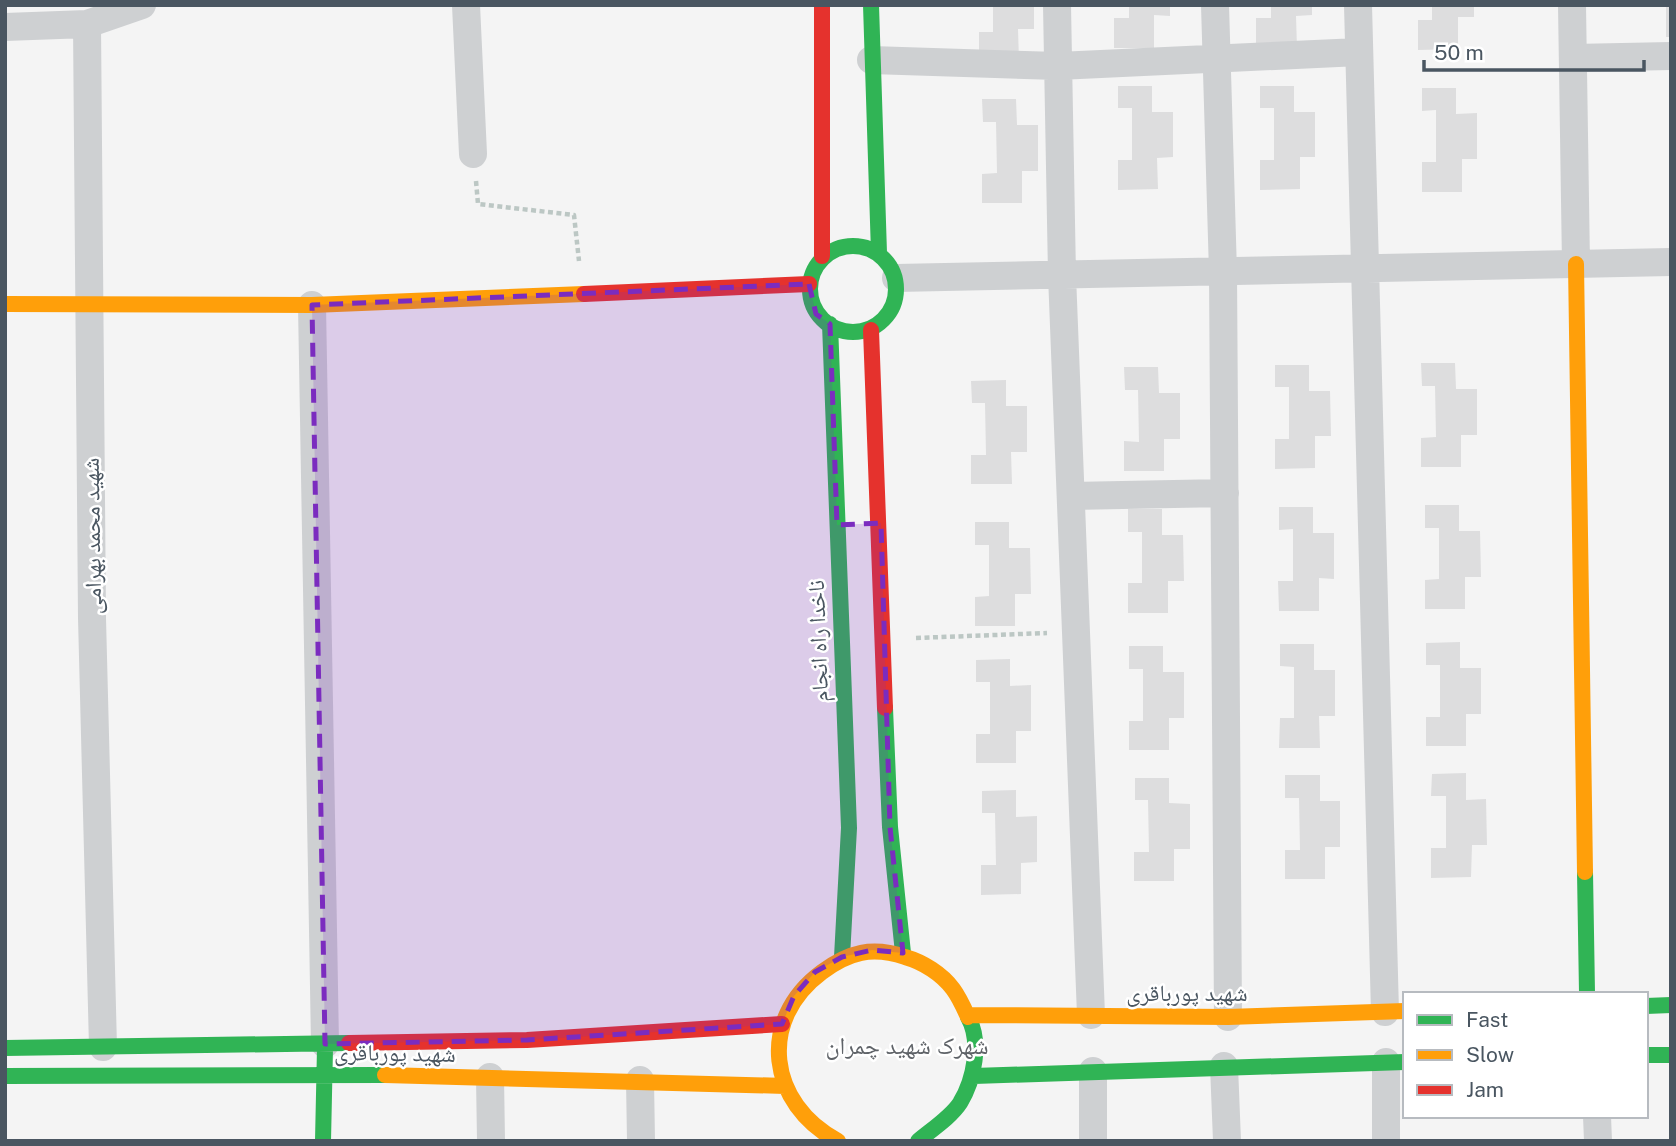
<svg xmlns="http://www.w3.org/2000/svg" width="1676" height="1146" viewBox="0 0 1676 1146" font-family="'Public Sans','Noto Naskh Arabic',sans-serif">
<rect width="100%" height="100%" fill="#f4f4f4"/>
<!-- building -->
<path fill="#ddddde" d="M 993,5 L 1034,5 L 1034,29 L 1018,29 L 1019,61 L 979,61 L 979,32 L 993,32 Z
M 1129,5 L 1170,5 L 1170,16 L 1154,15 L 1154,48 L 1114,48 L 1114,18 L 1129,18 Z
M 1271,5 L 1312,5 L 1312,15 L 1296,16 L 1297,48 L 1256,48 L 1256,18 L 1271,18 Z
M 1432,5 L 1474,5 L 1474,17 L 1458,17 L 1458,49 L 1418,50 L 1418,20 L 1432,20 Z
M 1666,7 L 1671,7 L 1671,37 L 1666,37 Z
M 1118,86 L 1152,86 L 1152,112 L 1173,112 L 1173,157 L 1157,158 L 1158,189 L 1118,190 L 1118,160 L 1132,160 L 1132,108 L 1118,108 Z
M 1260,86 L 1294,86 L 1294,112 L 1315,112 L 1315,157 L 1300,157 L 1300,189 L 1260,190 L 1260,160 L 1274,160 L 1274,108 L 1260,108 Z
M 1422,88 L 1456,88 L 1456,114 L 1477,113 L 1477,159 L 1462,159 L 1462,192 L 1422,192 L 1422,162 L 1436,162 L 1436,110 L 1422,111 Z
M 982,99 L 1016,99 L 1017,125 L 1038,125 L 1038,171 L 1022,171 L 1022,203 L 982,203 L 982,174 L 997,173 L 996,122 L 983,122 Z
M 1421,363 L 1455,363 L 1456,389 L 1477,389 L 1477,435 L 1461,435 L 1461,467 L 1421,467 L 1421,438 L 1436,437 L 1435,386 L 1422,386 Z
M 1275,365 L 1309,365 L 1309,391 L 1330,391 L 1331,436 L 1315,436 L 1315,468 L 1275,469 L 1275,439 L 1289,439 L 1289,387 L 1275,387 Z
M 1124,367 L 1158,367 L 1159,393 L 1180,393 L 1180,439 L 1164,439 L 1164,471 L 1124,471 L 1124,441 L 1139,442 L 1138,390 L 1125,390 Z
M 1006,380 L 1006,406 L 1027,406 L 1027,452 L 1011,452 L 1012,484 L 971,484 L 971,455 L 986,455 L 985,403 L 972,403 L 971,381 Z
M 1425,505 L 1459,505 L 1459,531 L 1480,531 L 1481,577 L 1465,577 L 1465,609 L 1425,609 L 1425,580 L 1439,579 L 1439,528 L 1425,528 Z
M 1279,507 L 1313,507 L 1313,533 L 1334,533 L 1334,579 L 1319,578 L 1319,611 L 1279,611 L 1278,581 L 1293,581 L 1293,529 L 1279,530 Z
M 1128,509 L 1162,509 L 1162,535 L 1183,535 L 1184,581 L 1168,581 L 1168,613 L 1128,613 L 1128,583 L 1142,583 L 1142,532 L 1128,532 Z
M 975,522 L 1009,522 L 1009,548 L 1030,548 L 1031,594 L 1015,594 L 1015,626 L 975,626 L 975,597 L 989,596 L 989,545 L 975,545 Z
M 1460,642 L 1460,668 L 1481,668 L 1481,714 L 1466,714 L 1466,746 L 1426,746 L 1426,717 L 1440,717 L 1440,665 L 1426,665 L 1426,643 Z
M 1280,644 L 1314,644 L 1314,670 L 1335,670 L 1335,716 L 1319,716 L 1320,748 L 1279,748 L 1280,718 L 1294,718 L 1294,667 L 1280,666 Z
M 1129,646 L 1163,646 L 1163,672 L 1184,672 L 1184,718 L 1169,718 L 1169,750 L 1129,750 L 1129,721 L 1143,721 L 1143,669 L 1129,669 Z
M 1010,659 L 1010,686 L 1031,685 L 1031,731 L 1016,731 L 1016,763 L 976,763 L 976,734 L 990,734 L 990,682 L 976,682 L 976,660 Z
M 1466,773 L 1466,800 L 1486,799 L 1487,845 L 1472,845 L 1471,877 L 1431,878 L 1431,848 L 1446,848 L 1446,796 L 1431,796 L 1432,774 Z
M 1285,775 L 1320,775 L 1320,801 L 1340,801 L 1340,847 L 1325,847 L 1325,879 L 1285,879 L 1285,850 L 1300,850 L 1299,798 L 1285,798 Z
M 1135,778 L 1169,778 L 1169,803 L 1190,804 L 1190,849 L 1174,849 L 1174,881 L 1134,881 L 1134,852 L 1149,852 L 1148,800 L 1135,800 Z
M 1016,790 L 1016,817 L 1037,816 L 1037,862 L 1021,863 L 1021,894 L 981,895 L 981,865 L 996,865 L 995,813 L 982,813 L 982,791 Z"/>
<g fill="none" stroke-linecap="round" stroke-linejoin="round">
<!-- path -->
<path stroke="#bcc7c4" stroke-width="4.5" stroke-dasharray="5 3.5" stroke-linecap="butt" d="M 476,181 L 478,204 L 574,215 L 579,261
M 916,638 L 1047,633"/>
<!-- street -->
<path stroke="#ced0d2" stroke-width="28" d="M 466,5 L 473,154
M 1057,5 L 1062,275 L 1091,1015
M 1215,5 L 1223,272 L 1228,1017
M 1358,5 L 1385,1012
M 1572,5 L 1576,264
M 87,24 L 92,618 L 103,1047
M 5,27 L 87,24 L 142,5
M 1573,58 L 1671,56
M 871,60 L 1058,66 L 1359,52
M 896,278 L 1671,262
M 312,305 L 325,1044
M 1071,496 L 1225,493
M 1386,1062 L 1386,1141
M 1224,1066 L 1227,1141
M 1093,1071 L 1093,1141
M 490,1077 L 491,1141
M 640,1080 L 641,1141
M 1597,1116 L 1598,1141"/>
<!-- fast -->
<path stroke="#30b455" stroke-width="16" d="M 871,5 L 879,253
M810 289a43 43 0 1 1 86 0a43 43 0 1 1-86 0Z
M 830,324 L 849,828 L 842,957
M 885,708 L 890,827 L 903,953
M 1585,872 L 1587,993
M 1646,1006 L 1671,1005
M 5,1048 L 349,1043
M 1646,1055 L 1671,1055
M 5,1076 L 385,1075
M 974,1076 L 1405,1062
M 323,1141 L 325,1048
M 918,1141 C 931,1130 951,1117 960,1103 C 974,1080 982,1042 968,1017"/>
<!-- slow -->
<path stroke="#ff9f0a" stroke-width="16" d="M 1576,264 L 1585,872
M 5,304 L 312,305 L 584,294
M 970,1015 L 1228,1017 L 1405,1011
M 385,1075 L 785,1086
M 838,1141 C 768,1104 757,1020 822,972 C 849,952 872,946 905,957 C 923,962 942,974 953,989 C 959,997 964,1008 968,1017"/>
<!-- jam -->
<path stroke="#e5322d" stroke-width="16" d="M 822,5 L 822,256
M 584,294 L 809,284
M 871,330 L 885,708
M 349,1043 L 527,1040 L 782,1024"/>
</g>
<!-- marked area -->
<path fill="#7b2cbf" fill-opacity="0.2" stroke="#7b2cbf" stroke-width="5" stroke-dasharray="14 9" stroke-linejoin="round" d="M 809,284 L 816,314 L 830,324 L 837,525 L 881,523 L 890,827 L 903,953 L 872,950 L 842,957 L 815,972 L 794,996 L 782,1024 L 527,1040 L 325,1044 L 312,305 Z"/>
<g text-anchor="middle" stroke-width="5" stroke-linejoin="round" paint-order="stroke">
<!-- street labels -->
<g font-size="23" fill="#4a5661" stroke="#fff">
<text transform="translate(92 536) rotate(-91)" y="8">شهید محمد بهرامی</text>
<text transform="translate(818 641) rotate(-92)" y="8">ناخدا راه انجام</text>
<text x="1187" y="1001">شهید پورباقری</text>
<text transform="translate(395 1053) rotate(1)" y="8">شهید پورباقری</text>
</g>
<!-- neighbourhood labels -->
<g font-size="24" fill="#5f6368" stroke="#fff">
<text x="907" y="1054">شهرک شهید چمران</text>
</g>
</g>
<!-- border -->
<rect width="1676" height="1146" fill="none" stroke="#4a5661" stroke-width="14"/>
<!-- legend -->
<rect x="1403" y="992" width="245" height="126" fill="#ffffff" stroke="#b7bbc0" stroke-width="2"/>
<rect x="1417" y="1015" width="35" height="10" fill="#30b455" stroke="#b7bbc0" stroke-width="2"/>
<text x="1466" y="1027" font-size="21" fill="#4a5661">Fast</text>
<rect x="1417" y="1050" width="35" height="10" fill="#ff9f0a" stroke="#b7bbc0" stroke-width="2"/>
<text x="1466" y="1062" font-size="21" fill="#4a5661">Slow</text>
<rect x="1417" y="1085" width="35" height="10" fill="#e5322d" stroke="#b7bbc0" stroke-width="2"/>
<text x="1466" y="1097" font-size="21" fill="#4a5661">Jam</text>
<!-- scale -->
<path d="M1424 60v10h220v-10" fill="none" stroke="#4a5661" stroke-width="3.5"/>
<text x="1434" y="60" font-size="21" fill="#4a5661" stroke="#ffffff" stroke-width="5" paint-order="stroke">50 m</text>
</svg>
